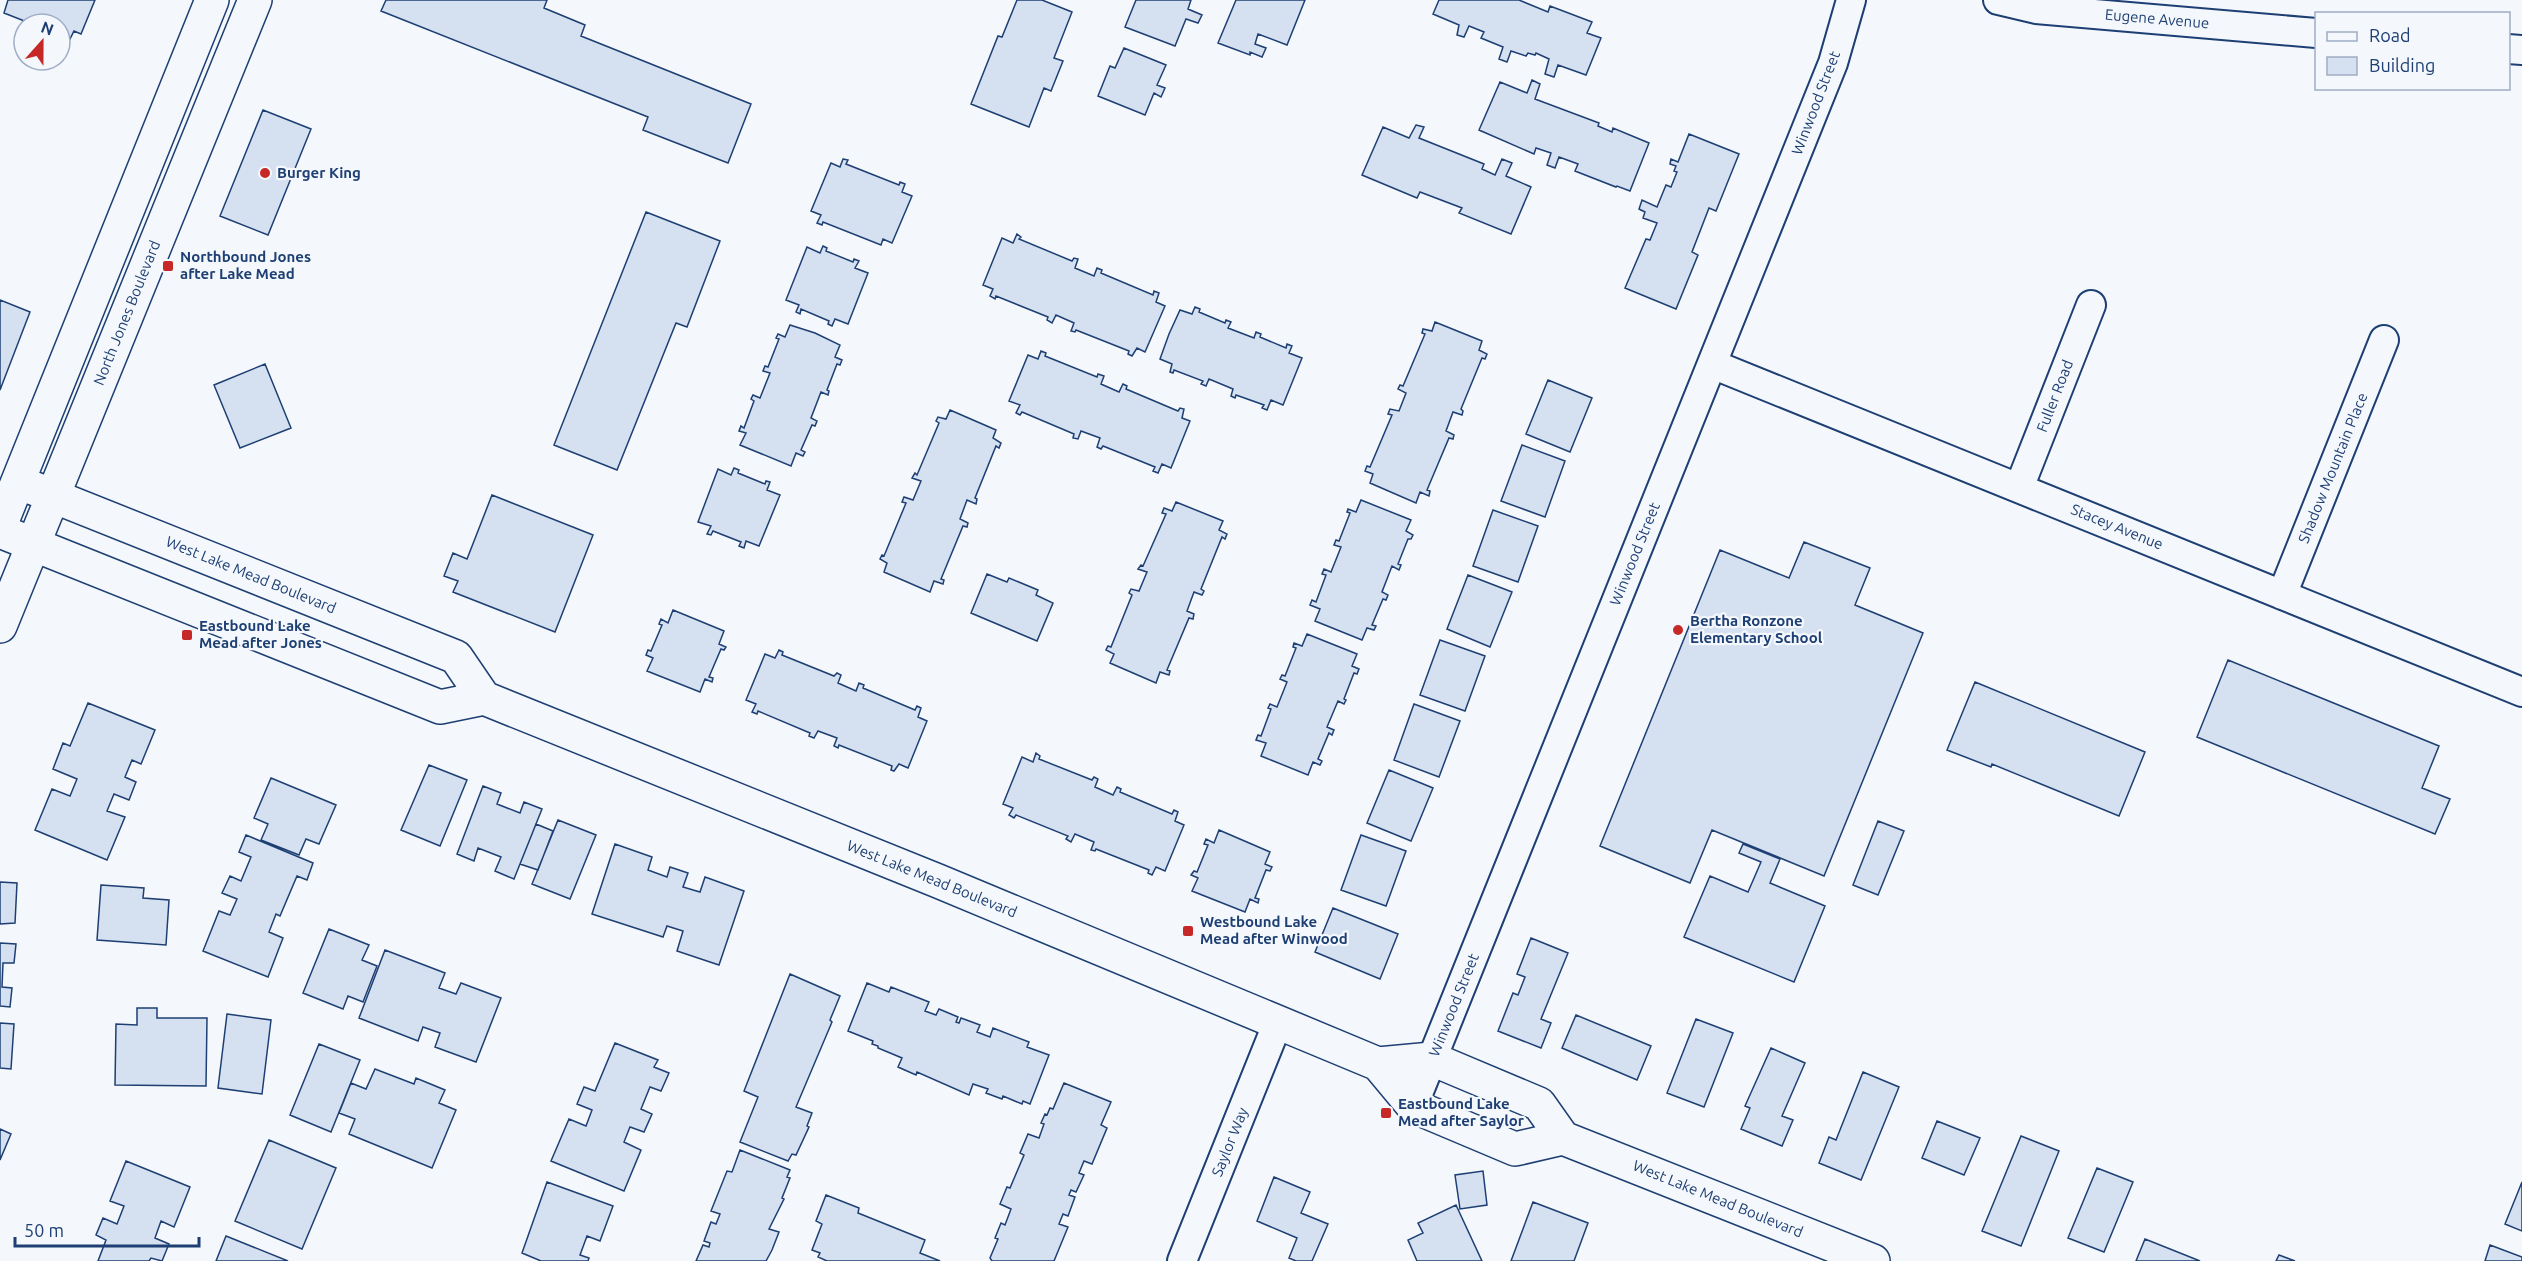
<svg xmlns="http://www.w3.org/2000/svg" width="2522" height="1261" viewBox="0 0 2522 1261" font-family="Ubuntu,sans-serif">
<rect width="100%" height="100%" fill="#f4f7fb"/>
<!-- building -->
<path fill="#d5e0f0" stroke="#1d3f73" stroke-width="1.5" d="M 8,0 L 95,0 L 81,34 L 74,31 L 70,39 L 60,35 L 60,24 L 32,24 L 4,13 Z
M 386,0 L 547,0 L 544,8 L 585,25 L 581,36 L 751,104 L 728,163 L 643,130 L 648,117 L 381,11 Z
M 1017,0 L 1042,0 L 1072,12 L 1054,58 L 1063,61 L 1051,91 L 1044,88 L 1029,127 L 971,104 L 998,36 L 1002,37 Z
M 1136,0 L 1191,0 L 1188,9 L 1202,15 L 1198,23 L 1186,19 L 1175,46 L 1125,27 Z
M 1236,0 L 1305,0 L 1287,45 L 1258,34 L 1255,44 L 1266,48 L 1262,57 L 1250,52 L 1250,55 L 1218,43 Z
M 1439,0 L 1519,0 L 1548,12 L 1550,6 L 1592,22 L 1587,33 L 1601,38 L 1586,75 L 1558,65 L 1554,77 L 1545,74 L 1549,59 L 1536,53 L 1535,55 L 1528,53 L 1526,56 L 1511,51 L 1507,62 L 1499,59 L 1503,47 L 1481,38 L 1484,32 L 1469,26 L 1464,37 L 1457,35 L 1459,25 L 1433,14 Z
M 1124,48 L 1166,65 L 1157,85 L 1165,88 L 1161,97 L 1154,93 L 1145,115 L 1098,96 L 1110,66 L 1115,68 Z
M 1532,80 L 1540,84 L 1535,99 L 1599,123 L 1598,126 L 1612,132 L 1613,128 L 1649,143 L 1630,191 L 1617,186 L 1616,187 L 1575,171 L 1578,164 L 1559,157 L 1555,168 L 1547,165 L 1551,153 L 1536,148 L 1534,154 L 1479,130 L 1500,82 L 1527,93 Z
M 263,110 L 311,129 L 268,235 L 220,216 Z
M 1416,125 L 1424,127 L 1419,138 L 1484,164 L 1482,169 L 1495,175 L 1502,159 L 1512,163 L 1506,176 L 1531,187 L 1511,234 L 1459,213 L 1462,208 L 1420,192 L 1417,198 L 1362,175 L 1383,127 L 1409,138 Z
M 1689,134 L 1739,154 L 1716,211 L 1709,208 L 1692,252 L 1698,255 L 1676,309 L 1625,288 L 1646,239 L 1650,240 L 1657,223 L 1643,218 L 1645,212 L 1639,209 L 1642,200 L 1657,207 L 1666,185 L 1671,187 L 1677,172 L 1674,171 L 1676,166 L 1670,164 L 1671,159 L 1678,162 Z
M 843,159 L 848,160 L 846,164 L 899,185 L 900,182 L 905,184 L 902,192 L 912,196 L 892,243 L 883,239 L 881,245 L 823,222 L 822,225 L 817,223 L 821,215 L 811,211 L 831,163 L 840,167 Z
M 646,212 L 720,241 L 687,327 L 676,323 L 617,470 L 554,445 Z
M 1017,234 L 1021,237 L 1019,239 L 1072,261 L 1074,258 L 1078,259 L 1075,268 L 1094,276 L 1097,268 L 1102,270 L 1101,273 L 1153,295 L 1154,291 L 1159,293 L 1156,302 L 1165,306 L 1145,352 L 1137,348 L 1132,356 L 1128,354 L 1129,351 L 1076,330 L 1075,332 L 1071,331 L 1074,323 L 1056,315 L 1052,323 L 1047,320 L 1048,317 L 996,296 L 995,299 L 990,296 L 993,289 L 983,285 L 1002,238 L 1013,243 Z
M 823,246 L 827,248 L 826,251 L 853,262 L 854,259 L 859,261 L 855,268 L 868,273 L 848,324 L 835,319 L 832,326 L 828,324 L 829,321 L 801,309 L 800,314 L 796,312 L 799,305 L 786,300 L 807,247 L 820,253 Z
M 0,300 L 30,312 L 0,390 Z
M 1195,307 L 1200,309 L 1199,312 L 1225,323 L 1226,320 L 1231,322 L 1228,328 L 1254,338 L 1256,332 L 1261,334 L 1260,337 L 1286,348 L 1287,344 L 1292,346 L 1289,353 L 1302,358 L 1283,405 L 1271,400 L 1267,410 L 1262,408 L 1264,405 L 1236,395 L 1235,398 L 1231,396 L 1233,389 L 1209,379 L 1206,386 L 1201,384 L 1203,381 L 1174,370 L 1173,373 L 1170,372 L 1172,364 L 1160,359 L 1169,334 L 1180,310 L 1192,314 Z
M 1435,322 L 1482,341 L 1479,350 L 1487,354 L 1485,359 L 1482,358 L 1461,409 L 1463,411 L 1462,415 L 1453,412 L 1446,431 L 1454,435 L 1453,439 L 1449,438 L 1427,490 L 1430,491 L 1429,496 L 1420,492 L 1416,503 L 1370,483 L 1373,474 L 1365,471 L 1367,466 L 1370,467 L 1392,415 L 1388,414 L 1390,409 L 1399,411 L 1406,393 L 1398,389 L 1400,385 L 1403,386 L 1425,334 L 1422,333 L 1423,329 L 1432,331 Z
M 790,325 L 815,333 L 840,345 L 835,357 L 842,360 L 840,365 L 837,364 L 827,390 L 829,391 L 828,395 L 821,392 L 811,418 L 817,421 L 815,426 L 812,425 L 801,450 L 805,452 L 803,456 L 796,453 L 791,466 L 740,445 L 746,433 L 739,431 L 741,426 L 744,428 L 754,401 L 751,399 L 753,395 L 760,398 L 770,373 L 763,371 L 765,366 L 768,367 L 779,339 L 776,338 L 778,334 L 785,337 Z
M 1041,351 L 1046,353 L 1045,356 L 1097,377 L 1098,374 L 1104,376 L 1101,384 L 1119,392 L 1123,384 L 1127,386 L 1126,389 L 1178,411 L 1180,408 L 1184,409 L 1182,418 L 1190,421 L 1171,468 L 1162,464 L 1158,473 L 1153,471 L 1155,467 L 1103,446 L 1101,449 L 1097,447 L 1100,438 L 1081,431 L 1078,439 L 1073,438 L 1074,434 L 1022,412 L 1020,415 L 1016,413 L 1020,405 L 1009,401 L 1028,355 L 1038,359 Z
M 265,364 L 291,428 L 240,448 L 214,385 Z
M 1548,380 L 1592,398 L 1570,452 L 1526,434 Z
M 950,410 L 996,430 L 993,438 L 1001,443 L 999,448 L 996,446 L 975,498 L 977,499 L 976,504 L 967,500 L 960,519 L 968,523 L 967,527 L 963,526 L 941,579 L 944,580 L 943,584 L 934,581 L 930,592 L 884,572 L 887,563 L 880,559 L 882,555 L 884,556 L 906,503 L 902,502 L 904,497 L 913,500 L 921,481 L 912,478 L 915,473 L 917,475 L 939,423 L 936,421 L 938,417 L 946,419 Z
M 1522,445 L 1565,461 L 1545,517 L 1501,501 Z
M 734,468 L 739,470 L 738,473 L 765,484 L 766,481 L 770,482 L 767,490 L 780,495 L 759,546 L 746,541 L 744,548 L 739,546 L 741,542 L 713,531 L 711,535 L 707,534 L 711,526 L 698,522 L 718,469 L 731,475 Z
M 492,495 L 593,535 L 555,632 L 453,592 L 458,581 L 444,576 L 453,553 L 467,559 Z
M 1361,500 L 1411,520 L 1406,531 L 1413,535 L 1411,539 L 1408,539 L 1398,564 L 1401,565 L 1399,570 L 1392,566 L 1382,592 L 1388,595 L 1386,600 L 1383,599 L 1372,625 L 1376,626 L 1374,630 L 1367,628 L 1362,640 L 1315,621 L 1320,609 L 1310,605 L 1312,600 L 1316,602 L 1326,575 L 1322,574 L 1324,569 L 1331,572 L 1341,547 L 1334,545 L 1336,540 L 1339,541 L 1350,513 L 1347,512 L 1348,509 L 1356,512 Z
M 1176,502 L 1223,521 L 1219,530 L 1227,534 L 1225,539 L 1222,537 L 1201,589 L 1204,591 L 1202,595 L 1194,592 L 1187,611 L 1194,614 L 1193,619 L 1189,618 L 1167,670 L 1170,671 L 1169,675 L 1160,672 L 1156,683 L 1110,663 L 1114,654 L 1106,650 L 1108,646 L 1111,647 L 1132,595 L 1129,593 L 1131,589 L 1139,591 L 1147,572 L 1138,569 L 1141,565 L 1143,566 L 1166,514 L 1162,513 L 1164,508 L 1172,511 Z
M 1493,510 L 1538,526 L 1518,582 L 1473,566 Z
M 1804,542 L 1870,568 L 1855,605 L 1923,633 L 1824,876 L 1712,830 L 1690,883 L 1600,846 L 1720,550 L 1789,578 Z
M 987,574 L 1007,582 L 1009,578 L 1038,590 L 1036,595 L 1053,603 L 1037,641 L 971,613 Z
M 1468,575 L 1512,592 L 1490,647 L 1447,629 Z
M 673,610 L 724,631 L 719,644 L 726,647 L 724,650 L 721,649 L 709,677 L 713,678 L 712,682 L 705,679 L 700,692 L 647,671 L 653,658 L 646,655 L 648,650 L 651,651 L 662,625 L 659,624 L 661,619 L 668,623 Z
M 1307,634 L 1357,654 L 1352,666 L 1359,669 L 1357,674 L 1354,673 L 1344,699 L 1346,700 L 1344,704 L 1338,701 L 1327,727 L 1334,730 L 1332,735 L 1329,733 L 1318,759 L 1322,761 L 1320,765 L 1313,762 L 1308,775 L 1261,756 L 1266,743 L 1256,740 L 1258,735 L 1261,736 L 1271,709 L 1268,708 L 1270,704 L 1277,707 L 1287,682 L 1280,679 L 1282,675 L 1285,676 L 1296,648 L 1293,647 L 1294,643 L 1302,646 Z
M 1440,640 L 1485,656 L 1465,711 L 1420,695 Z
M 779,650 L 783,652 L 782,655 L 834,676 L 837,673 L 841,675 L 838,683 L 856,691 L 859,683 L 864,685 L 863,688 L 915,710 L 917,706 L 921,708 L 918,717 L 927,721 L 908,768 L 899,764 L 894,771 L 891,770 L 892,766 L 839,745 L 838,748 L 834,746 L 837,738 L 818,731 L 814,738 L 809,736 L 810,733 L 758,711 L 757,714 L 752,712 L 756,704 L 746,700 L 765,654 L 775,658 Z
M 2228,660 L 2439,746 L 2422,788 L 2450,799 L 2435,834 L 2197,737 Z
M 1975,682 L 2145,752 L 2119,816 L 1992,764 L 1991,767 L 1947,750 Z
M 88,703 L 155,730 L 141,764 L 132,760 L 125,777 L 136,782 L 129,800 L 114,794 L 107,811 L 125,817 L 107,860 L 35,830 L 52,789 L 70,796 L 77,779 L 53,769 L 63,743 L 70,746 Z
M 1414,704 L 1460,721 L 1439,777 L 1394,760 Z
M 1036,753 L 1040,756 L 1039,759 L 1092,780 L 1094,777 L 1098,779 L 1095,787 L 1113,795 L 1117,787 L 1121,789 L 1120,792 L 1172,814 L 1174,810 L 1178,812 L 1175,821 L 1184,825 L 1165,871 L 1156,867 L 1152,875 L 1148,873 L 1149,870 L 1096,849 L 1095,851 L 1091,850 L 1094,842 L 1075,834 L 1071,842 L 1066,839 L 1068,836 L 1016,815 L 1014,818 L 1009,815 L 1013,808 L 1003,804 L 1022,757 L 1033,762 Z
M 429,765 L 467,780 L 440,846 L 401,830 Z
M 1389,770 L 1433,788 L 1411,841 L 1367,823 Z
M 271,778 L 336,805 L 319,844 L 306,839 L 299,855 L 261,840 L 268,824 L 254,818 Z
M 483,786 L 501,793 L 497,804 L 520,813 L 524,802 L 542,809 L 514,879 L 495,871 L 501,857 L 478,848 L 474,861 L 457,854 Z
M 558,820 L 596,835 L 570,899 L 532,884 Z
M 1878,821 L 1904,831 L 1878,895 L 1853,885 Z
M 536,824 L 553,831 L 538,870 L 520,864 Z
M 1219,830 L 1270,852 L 1265,864 L 1272,867 L 1270,871 L 1266,870 L 1255,898 L 1259,899 L 1258,903 L 1250,899 L 1245,912 L 1192,891 L 1198,878 L 1191,875 L 1194,871 L 1197,872 L 1208,845 L 1204,844 L 1206,839 L 1214,843 Z
M 246,835 L 313,863 L 307,880 L 297,876 L 280,916 L 276,914 L 269,932 L 283,938 L 268,977 L 203,951 L 219,911 L 230,915 L 237,899 L 222,893 L 230,876 L 241,881 L 251,857 L 239,852 Z
M 1361,835 L 1406,851 L 1386,906 L 1341,890 Z
M 615,844 L 652,857 L 648,870 L 667,877 L 670,867 L 688,873 L 683,887 L 700,892 L 705,877 L 744,891 L 719,965 L 677,951 L 683,931 L 667,926 L 663,937 L 592,914 Z
M 1743,844 L 1780,859 L 1770,883 L 1825,906 L 1794,982 L 1684,937 L 1710,876 L 1748,892 L 1761,862 L 1739,853 Z
M 0,882 L 17,883 L 15,923 L 0,924 Z
M 101,885 L 144,888 L 143,898 L 169,900 L 166,945 L 97,940 Z
M 1333,908 L 1398,934 L 1380,979 L 1315,952 Z
M 329,929 L 369,945 L 362,960 L 377,966 L 363,1002 L 348,996 L 343,1009 L 303,993 Z
M 1531,938 L 1568,953 L 1541,1019 L 1551,1023 L 1541,1048 L 1498,1031 L 1513,993 L 1518,995 L 1525,977 L 1517,974 Z
M 0,943 L 16,944 L 14,963 L 3,963 L 2,987 L 12,988 L 10,1007 L 0,1006 Z
M 385,950 L 445,973 L 439,988 L 456,994 L 461,983 L 501,998 L 476,1062 L 435,1047 L 440,1033 L 423,1027 L 418,1041 L 359,1018 Z
M 790,974 L 840,996 L 830,1020 L 832,1022 L 796,1107 L 812,1113 L 807,1126 L 809,1127 L 796,1155 L 792,1154 L 788,1161 L 740,1142 L 758,1097 L 744,1091 Z
M 867,983 L 889,992 L 891,987 L 929,1002 L 925,1011 L 936,1015 L 939,1009 L 958,1017 L 956,1022 L 959,1023 L 961,1018 L 980,1025 L 977,1032 L 990,1037 L 993,1028 L 1029,1042 L 1027,1047 L 1049,1055 L 1030,1104 L 1023,1101 L 1022,1104 L 1003,1096 L 1002,1099 L 986,1093 L 988,1089 L 973,1084 L 969,1095 L 917,1072 L 916,1075 L 898,1067 L 902,1058 L 878,1048 L 878,1046 L 872,1044 L 873,1041 L 848,1031 Z
M 137,1008 L 157,1008 L 157,1018 L 207,1018 L 206,1086 L 115,1085 L 116,1024 L 137,1025 Z
M 227,1014 L 271,1020 L 262,1094 L 218,1088 Z
M 1576,1015 L 1651,1046 L 1637,1080 L 1562,1048 Z
M 1696,1019 L 1733,1033 L 1704,1107 L 1667,1093 Z
M 0,1023 L 14,1024 L 11,1069 L 0,1068 Z
M 615,1043 L 658,1060 L 654,1067 L 669,1073 L 661,1091 L 650,1087 L 641,1109 L 652,1114 L 644,1132 L 630,1127 L 624,1142 L 641,1150 L 624,1191 L 551,1161 L 569,1119 L 586,1126 L 592,1110 L 577,1104 L 584,1087 L 595,1091 Z
M 319,1044 L 360,1060 L 331,1132 L 290,1115 Z
M 1771,1048 L 1805,1063 L 1782,1116 L 1793,1120 L 1782,1146 L 1741,1129 L 1750,1108 L 1745,1106 Z
M 375,1069 L 414,1084 L 416,1078 L 445,1090 L 439,1103 L 456,1110 L 432,1168 L 349,1134 L 355,1119 L 339,1113 L 351,1083 L 366,1089 Z
M 1863,1072 L 1899,1087 L 1861,1180 L 1819,1163 L 1829,1137 L 1836,1140 Z
M 1064,1083 L 1111,1102 L 1101,1125 L 1107,1128 L 1092,1164 L 1084,1161 L 1079,1173 L 1084,1175 L 1076,1192 L 1071,1190 L 1069,1195 L 1075,1197 L 1068,1216 L 1063,1214 L 1059,1224 L 1068,1227 L 1054,1261 L 992,1261 L 990,1258 L 998,1239 L 995,1238 L 1001,1223 L 1005,1225 L 1011,1209 L 1000,1204 L 1007,1187 L 1010,1188 L 1024,1155 L 1020,1153 L 1028,1134 L 1039,1138 L 1044,1124 L 1041,1123 L 1045,1114 L 1047,1115 L 1050,1108 L 1053,1109 Z
M 1937,1121 L 1980,1138 L 1964,1175 L 1922,1158 Z
M 0,1129 L 11,1134 L 0,1160 Z
M 2021,1136 L 2059,1151 L 2021,1246 L 1982,1231 Z
M 269,1140 L 336,1168 L 302,1249 L 235,1221 Z
M 740,1150 L 790,1170 L 787,1177 L 790,1178 L 782,1198 L 784,1199 L 769,1229 L 779,1232 L 772,1250 L 766,1261 L 696,1261 L 703,1245 L 709,1247 L 710,1243 L 704,1241 L 711,1222 L 716,1224 L 720,1214 L 711,1211 L 727,1171 L 732,1172 Z
M 126,1161 L 190,1187 L 174,1227 L 161,1221 L 155,1238 L 169,1244 L 162,1261 L 151,1258 L 149,1261 L 98,1261 L 106,1240 L 96,1235 L 103,1218 L 117,1224 L 124,1206 L 110,1201 Z
M 2097,1168 L 2133,1182 L 2104,1252 L 2068,1238 Z
M 1483,1171 L 1487,1205 L 1460,1209 L 1455,1175 Z
M 1274,1177 L 1310,1192 L 1301,1213 L 1328,1224 L 1312,1261 L 1296,1261 L 1289,1258 L 1297,1238 L 1257,1221 Z
M 547,1182 L 613,1206 L 600,1241 L 587,1236 L 580,1255 L 589,1258 L 588,1261 L 541,1261 L 522,1253 Z
M 2522,1182 L 2522,1231 L 2505,1224 Z
M 826,1195 L 859,1208 L 858,1213 L 925,1240 L 920,1253 L 940,1261 L 827,1261 L 818,1257 L 820,1253 L 812,1250 L 822,1224 L 816,1221 Z
M 1533,1202 L 1588,1223 L 1574,1261 L 1511,1261 Z
M 1456,1205 L 1482,1261 L 1417,1261 L 1408,1240 L 1423,1233 L 1418,1223 Z
M 226,1236 L 288,1261 L 216,1261 Z
M 2145,1239 L 2200,1261 L 2136,1261 Z
M 2490,1245 L 2522,1257 L 2522,1261 L 2485,1261 Z
M 2279,1255 L 2295,1261 L 2276,1261 Z"/>
<g fill="none" stroke-linecap="round" stroke-linejoin="round">
<!-- minor casing -->
<g stroke="#1d3f73" stroke-width="32">
<path id="minor" d="M 1998,0 L 2036,9 L 2316,33
M 2508,49 L 2522,50
M 1712,364 L 2522,692
M 2019,488 L 2091,305
M 2282,595 L 2384,340
M 1413,1106 L 1833,63 L 1851,0
M 1182,1261 L 1278,1022"/>
</g>
<!-- major casing -->
<g stroke="#1d3f73" stroke-width="36">
<path id="major" d="M 33,488 L 456,657 L 484,698
M 0,526 L 212,0
M 0,531 L 440,707 L 484,698 L 938,881 L 1378,1064 L 1432,1059 L 1539,1104 L 1563,1138 L 1873,1261
M 0,626 L 255,0
M 1378,1064 L 1413,1106 L 1515,1149 L 1563,1138"/>
</g>
<!-- minor -->
<use href="#minor" stroke="#f4f7fb" stroke-width="28"/>
<!-- major -->
<use href="#major" stroke="#f4f7fb" stroke-width="33"/>
</g>
<!-- markers -->
<g fill="#c62828" stroke="#f4f7fb" stroke-width="2">
<circle cx="265" cy="173" r="6"/>
<rect x="162" y="260" width="12" height="12" rx="3"/>
<circle cx="1678" cy="630" r="6"/>
<rect x="181" y="629" width="12" height="12" rx="3"/>
<rect x="1182" y="925" width="12" height="12" rx="3"/>
<rect x="1380" y="1107" width="12" height="12" rx="3"/>
</g>
<g text-anchor="middle" stroke-width="4.5" stroke-linejoin="round" paint-order="stroke">
<!-- street labels -->
<g font-size="15" fill="#1d3f73" stroke="#f4f7fb">
<text transform="translate(2157 19) rotate(5)" y="5">Eugene Avenue</text>
<text transform="translate(1816 103) rotate(-69)" y="5">Winwood Street</text>
<text transform="translate(127 313) rotate(-68)" y="5">North Jones Boulevard</text>
<text transform="translate(2055 396) rotate(-69)" y="5">Fuller Road</text>
<text transform="translate(2333 468) rotate(-68)" y="5">Shadow Mountain Place</text>
<text transform="translate(2117 527) rotate(22)" y="5">Stacey Avenue</text>
<text transform="translate(1635 554) rotate(-68)" y="5">Winwood Street</text>
<text transform="translate(251 575) rotate(22)" y="5">West Lake Mead Boulevard</text>
<text transform="translate(932 879) rotate(22)" y="5">West Lake Mead Boulevard</text>
<text transform="translate(1454 1005) rotate(-68)" y="5">Winwood Street</text>
<text transform="translate(1230 1142) rotate(-68)" y="5">Saylor Way</text>
<text transform="translate(1718 1199) rotate(22)" y="5">West Lake Mead Boulevard</text>
</g>
<!-- poi labels -->
<g font-size="15" font-weight="bold" fill="#1d3f73" stroke="#f4f7fb" text-anchor="start">
<text x="277" y="178">Burger King</text>
<text x="180" y="262">Northbound Jones<tspan x="180" dy="17">after Lake Mead</tspan></text>
<text x="1690" y="626">Bertha Ronzone<tspan x="1690" dy="17">Elementary School</tspan></text>
<text x="199" y="631">Eastbound Lake<tspan x="199" dy="17">Mead after Jones</tspan></text>
<text x="1200" y="927">Westbound Lake<tspan x="1200" dy="17">Mead after Winwood</tspan></text>
<text x="1398" y="1109">Eastbound Lake<tspan x="1398" dy="17">Mead after Saylor</tspan></text>
</g>
</g>
<!-- legend -->
<rect x="2315" y="12" width="195" height="78" fill="#f4f7fb" stroke="#9eadc5" stroke-width="1.5"/>
<rect x="2327" y="32" width="30" height="9" fill="#f4f7fb" stroke="#9eadc5" stroke-width="1.5"/>
<text x="2369" y="42" font-size="18" fill="#1d3f73">Road</text>
<rect x="2327" y="57" width="30" height="18" fill="#d5e0f0" stroke="#9eadc5" stroke-width="1.5"/>
<text x="2369" y="72" font-size="18" fill="#1d3f73">Building</text>
<!-- north arrow -->
<g transform="translate(42 42) rotate(21)"><circle r="28" fill="#f4f7fb" stroke="#9eadc5" stroke-width="1.5"/>
<path d="M0-4.5L10 22L0 15L-10 22Z" fill="#c62828"/>
<text y="-9" font-size="16" font-weight="bold" text-anchor="middle" fill="#1d3f73">N</text>
</g>
<!-- scale -->
<path d="M15 1237v9h184v-9" fill="none" stroke="#1d3f73" stroke-width="3"/>
<text x="24" y="1237" font-size="18" fill="#1d3f73" stroke="#f4f7fb" stroke-width="4.5" paint-order="stroke">50 m</text>
</svg>
